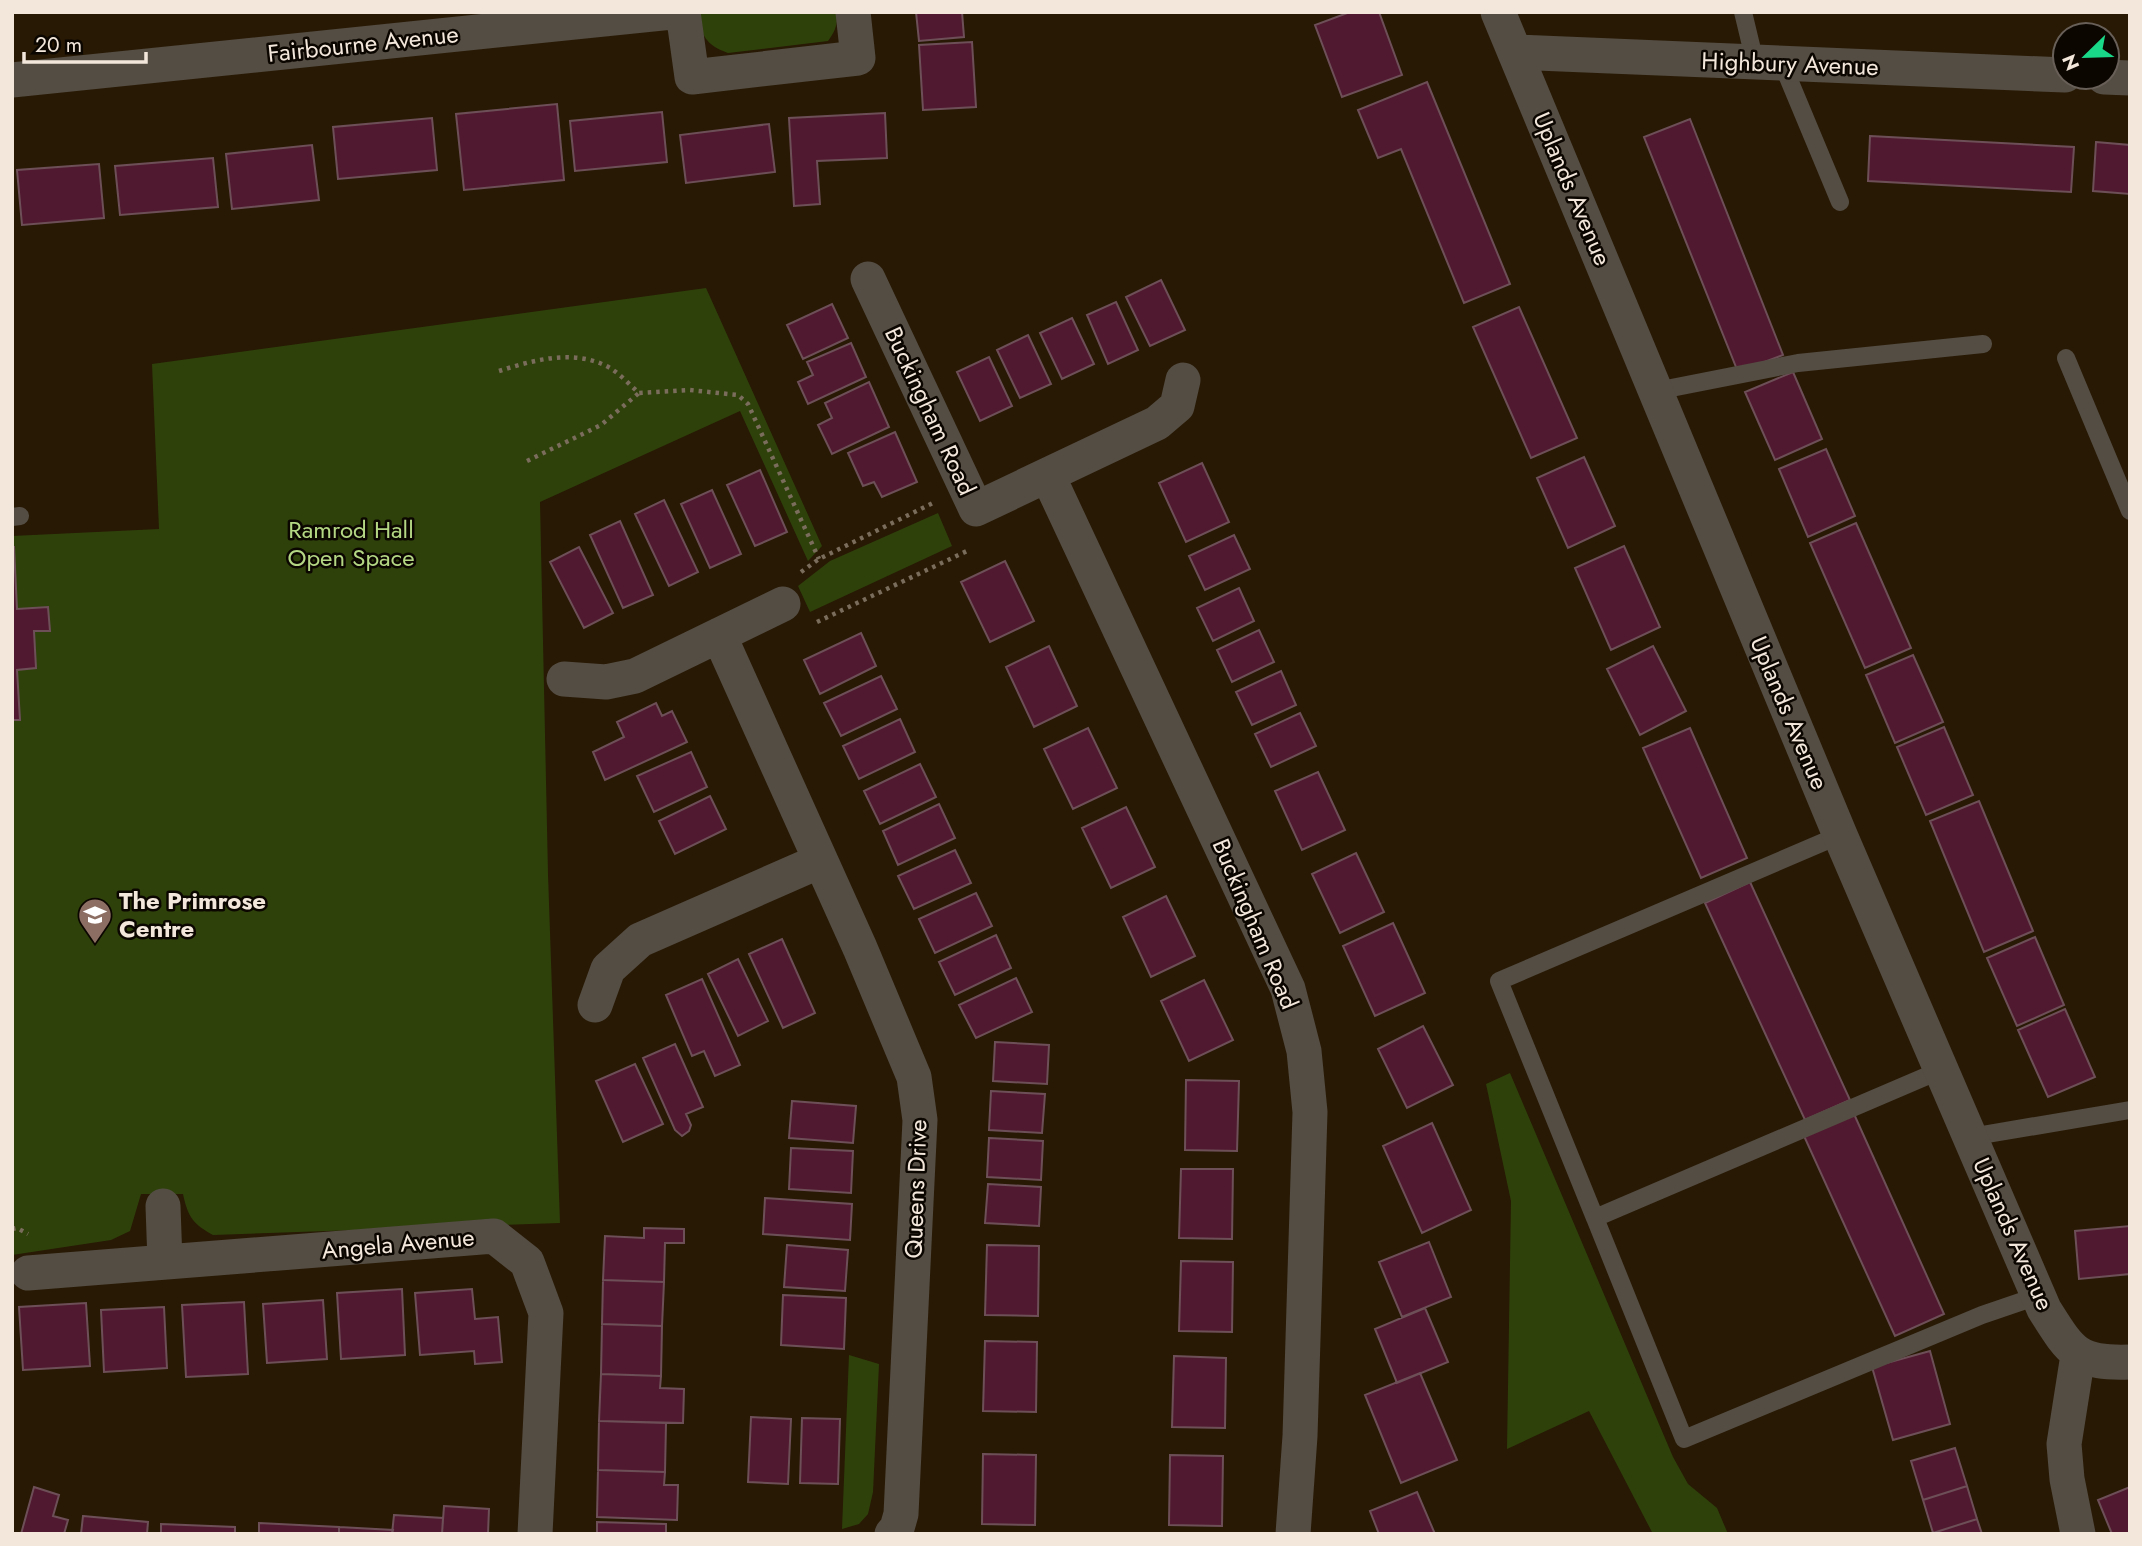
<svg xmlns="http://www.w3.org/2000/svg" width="2142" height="1546" viewBox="0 0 2142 1546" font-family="Jost,sans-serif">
<rect width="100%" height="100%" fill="#281904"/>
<!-- green -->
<path fill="#2e410b" d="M 696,12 L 837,12 C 838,24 835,32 828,41 L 728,53 C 704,44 703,36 696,12 Z
M 706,288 L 822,546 L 808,561 L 740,411 L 540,502 L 548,874 L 560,1223 L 213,1235 C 193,1224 188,1217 183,1194 L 141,1194 L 130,1231 L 111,1240 L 12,1255 L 12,720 L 20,720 L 17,670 L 36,668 L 34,631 L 49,630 L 48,607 L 17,609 L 12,536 L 159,529 L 152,364 Z
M 938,513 L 952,546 L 810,612 L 798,586 L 830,561 Z
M 1510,1073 L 1673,1457 L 1688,1484 L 1717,1508 L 1728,1534 L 1653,1534 L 1589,1411 L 1507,1449 L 1511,1201 L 1486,1084 Z
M 849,1355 L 879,1364 L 873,1492 L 868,1514 L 859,1524 L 842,1529 Z"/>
<!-- building -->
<path fill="#51192f" stroke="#6d4f58" stroke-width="2" d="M 916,12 L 962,12 L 964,37 L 919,41 Z
M 1350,12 L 1379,12 L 1402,75 L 1342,97 L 1315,25 Z
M 972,42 L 976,107 L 923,110 L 919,45 Z
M 1427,82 L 1510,284 L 1464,303 L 1401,149 L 1378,158 L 1358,110 Z
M 557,104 L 564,180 L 464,190 L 456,114 Z
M 662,112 L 667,162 L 575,171 L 570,121 Z
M 885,113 L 887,158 L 817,161 L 820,204 L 794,206 L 789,118 Z
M 432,118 L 437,170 L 338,179 L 333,127 Z
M 1690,119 L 1783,355 L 1738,372 L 1644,137 Z
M 769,124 L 775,172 L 686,183 L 680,135 Z
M 1870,136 L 2074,147 L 2071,192 L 1868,181 Z
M 2096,142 L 2130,145 L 2130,194 L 2093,191 Z
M 312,145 L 319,200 L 232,209 L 226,154 Z
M 213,158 L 218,207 L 120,215 L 115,166 Z
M 99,164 L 104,218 L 22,225 L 17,170 Z
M 1161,280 L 1185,330 L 1150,346 L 1126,297 Z
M 1116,302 L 1138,350 L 1108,364 L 1087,315 Z
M 832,304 L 848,338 L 803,359 L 787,325 Z
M 1519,307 L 1577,438 L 1531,458 L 1473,327 Z
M 1072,318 L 1094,364 L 1062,379 L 1040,333 Z
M 1028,335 L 1051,384 L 1020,398 L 997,350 Z
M 851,343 L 866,377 L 808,404 L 798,382 L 813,375 L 807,362 Z
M 989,357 L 1012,406 L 980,421 L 957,372 Z
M 1793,372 L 1822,439 L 1775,460 L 1745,392 Z
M 869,382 L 889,427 L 832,454 L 818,425 L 832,418 L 825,403 Z
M 895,432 L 917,482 L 882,497 L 874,482 L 863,486 L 848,453 Z
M 1826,449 L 1855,516 L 1808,537 L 1779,469 Z
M 1584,457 L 1615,526 L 1568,548 L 1537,478 Z
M 1202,463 L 1229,522 L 1186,542 L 1159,483 Z
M 760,470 L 787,532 L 755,546 L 727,485 Z
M 712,490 L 741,554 L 710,568 L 681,504 Z
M 664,500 L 698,572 L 669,586 L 635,514 Z
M 620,521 L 653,595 L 623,608 L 590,535 Z
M 1856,523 L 1911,648 L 1865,668 L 1810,543 Z
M 1234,535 L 1250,569 L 1205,590 L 1189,556 Z
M 1624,546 L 1660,627 L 1611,650 L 1575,568 Z
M 12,547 L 14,547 L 17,609 L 48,607 L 50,631 L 34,631 L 36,668 L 17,670 L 20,720 L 12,720 Z
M 579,547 L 613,613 L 584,628 L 550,562 Z
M 1005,561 L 1034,621 L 990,642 L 961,582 Z
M 1239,588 L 1254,621 L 1213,641 L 1197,608 Z
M 1259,630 L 1274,662 L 1232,682 L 1217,650 Z
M 861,633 L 876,666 L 820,694 L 804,660 Z
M 1049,646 L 1077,706 L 1034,727 L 1006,667 Z
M 1653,646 L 1686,711 L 1640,735 L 1607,669 Z
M 1913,655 L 1943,722 L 1895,743 L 1866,675 Z
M 1281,671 L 1296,705 L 1252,725 L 1236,692 Z
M 881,676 L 897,709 L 841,736 L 824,703 Z
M 656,703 L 662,716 L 672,711 L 687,742 L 605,780 L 593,752 L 624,737 L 617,722 Z
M 1300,713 L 1316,746 L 1271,767 L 1255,734 Z
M 900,719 L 915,752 L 859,779 L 843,746 Z
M 1944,727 L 1973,795 L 1926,815 L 1897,747 Z
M 1088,728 L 1117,788 L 1073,809 L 1044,749 Z
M 1690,728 L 1747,858 L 1701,878 L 1643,748 Z
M 691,752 L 707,787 L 654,812 L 637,776 Z
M 920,764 L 936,797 L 880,824 L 864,791 Z
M 1318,772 L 1345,830 L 1302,850 L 1275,791 Z
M 710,796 L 726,829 L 675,854 L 659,821 Z
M 1979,801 L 2033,931 L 1984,952 L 1930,821 Z
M 939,804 L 955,838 L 898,865 L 883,831 Z
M 1126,807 L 1155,867 L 1111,888 L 1082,828 Z
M 955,850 L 971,883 L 914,909 L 898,876 Z
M 1356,853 L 1384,912 L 1340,933 L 1312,874 Z
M 1750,882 L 1850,1100 L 1805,1120 L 1705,903 Z
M 976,893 L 992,926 L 935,953 L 919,919 Z
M 1166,896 L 1195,956 L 1151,977 L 1123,917 Z
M 1393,923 L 1425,993 L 1375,1016 L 1343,946 Z
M 996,935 L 1011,968 L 955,995 L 939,962 Z
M 2035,937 L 2064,1005 L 2017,1026 L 1987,958 Z
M 782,939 L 815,1013 L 783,1028 L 749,954 Z
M 738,959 L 768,1021 L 738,1036 L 708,974 Z
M 1016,978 L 1032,1012 L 976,1038 L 959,1005 Z
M 702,979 L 740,1065 L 715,1076 L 704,1051 L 692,1056 L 666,995 Z
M 1204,980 L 1233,1040 L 1189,1061 L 1161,1001 Z
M 2065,1009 L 2095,1077 L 2048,1097 L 2018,1030 Z
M 1423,1026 L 1453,1085 L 1407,1108 L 1378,1049 Z
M 995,1042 L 1049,1045 L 1047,1084 L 993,1081 Z
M 675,1044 L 703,1107 L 686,1114 L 691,1125 L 689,1131 L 682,1136 L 675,1130 L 643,1058 Z
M 635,1064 L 663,1124 L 623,1142 L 596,1081 Z
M 1186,1080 L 1239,1081 L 1237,1151 L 1185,1150 Z
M 991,1091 L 1045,1094 L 1042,1133 L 989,1130 Z
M 792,1101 L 856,1106 L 853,1143 L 789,1138 Z
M 1854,1114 L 1944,1314 L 1895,1336 L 1804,1136 Z
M 1432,1123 L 1471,1210 L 1422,1233 L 1383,1146 Z
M 989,1138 L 1043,1141 L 1041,1180 L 987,1177 Z
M 791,1148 L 853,1151 L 851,1193 L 789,1189 Z
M 1181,1169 L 1233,1169 L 1232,1239 L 1179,1238 Z
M 988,1184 L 1041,1187 L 1039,1226 L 985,1223 Z
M 765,1198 L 852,1204 L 850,1240 L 763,1234 Z
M 2130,1226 L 2130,1274 L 2079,1279 L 2075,1231 Z
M 644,1228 L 684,1229 L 684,1243 L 665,1243 L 664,1282 L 603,1280 L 605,1236 L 644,1238 Z
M 1429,1242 L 1451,1297 L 1402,1317 L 1379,1262 Z
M 787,1245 L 848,1250 L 845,1291 L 784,1287 Z
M 987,1245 L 1039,1246 L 1038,1316 L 985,1315 Z
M 1181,1261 L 1233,1262 L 1232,1332 L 1179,1331 Z
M 603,1280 L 664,1282 L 662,1326 L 602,1324 Z
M 402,1289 L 405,1355 L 341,1359 L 337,1293 Z
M 472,1289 L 475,1319 L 498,1317 L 502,1362 L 475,1364 L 474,1351 L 420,1355 L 415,1293 Z
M 783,1295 L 846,1298 L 844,1349 L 781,1345 Z
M 323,1300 L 327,1359 L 267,1363 L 263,1304 Z
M 244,1302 L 248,1374 L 186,1377 L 182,1305 Z
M 86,1303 L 90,1366 L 23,1370 L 19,1307 Z
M 164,1307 L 167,1368 L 104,1372 L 101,1310 Z
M 1425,1308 L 1448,1362 L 1397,1383 L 1375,1329 Z
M 602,1324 L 662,1326 L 661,1376 L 601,1374 Z
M 985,1341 L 1037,1342 L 1036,1412 L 983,1411 Z
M 1930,1351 L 1950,1424 L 1893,1440 L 1872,1367 Z
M 1174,1356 L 1226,1358 L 1225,1428 L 1172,1427 Z
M 1420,1373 L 1457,1460 L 1401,1483 L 1365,1395 Z
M 601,1374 L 661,1376 L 660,1388 L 684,1389 L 683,1423 L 599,1421 Z
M 751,1417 L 791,1419 L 788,1484 L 748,1482 Z
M 802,1418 L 840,1419 L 838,1484 L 800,1483 Z
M 599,1421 L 666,1423 L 665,1472 L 598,1470 Z
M 1955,1448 L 1967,1486 L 1923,1500 L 1911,1461 Z
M 983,1454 L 1036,1455 L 1035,1525 L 982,1524 Z
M 1170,1455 L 1223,1456 L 1222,1526 L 1169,1525 Z
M 598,1470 L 665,1472 L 664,1485 L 678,1485 L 677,1520 L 597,1517 Z
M 1967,1486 L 1977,1519 L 1933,1533 L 1923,1500 Z
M 34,1487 L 59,1495 L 53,1516 L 68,1520 L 64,1534 L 21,1534 Z
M 2130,1487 L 2130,1534 L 2112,1534 L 2098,1500 Z
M 1417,1492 L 1435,1534 L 1379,1534 L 1370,1511 Z
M 444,1506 L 489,1509 L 488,1534 L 442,1534 Z
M 394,1515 L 443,1518 L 442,1534 L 392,1534 Z
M 83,1516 L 148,1522 L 147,1534 L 81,1534 Z
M 1977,1519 L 1982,1534 L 1933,1534 L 1933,1533 Z
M 597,1522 L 666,1524 L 666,1534 L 597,1534 Z
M 259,1523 L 339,1527 L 339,1534 L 259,1534 Z
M 161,1524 L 235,1527 L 235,1534 L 161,1534 Z
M 339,1527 L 393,1530 L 392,1534 L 339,1534 Z"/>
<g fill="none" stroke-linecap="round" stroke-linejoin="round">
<!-- path -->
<path stroke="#7b6d5c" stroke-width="4.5" stroke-dasharray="3.5 5" stroke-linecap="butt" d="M 499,371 C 534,360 575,348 610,368 C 620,374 630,385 639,393 L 690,390 L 738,395 L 748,404 L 819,559
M 527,461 L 601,425 L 639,393
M 801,572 L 819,559 L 933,503
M 817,622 L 967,551
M 12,1229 L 17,1228 L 28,1234"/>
<!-- service -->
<path stroke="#544d43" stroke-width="18" d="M 1743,12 L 1755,62
M 1782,63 L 1840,202
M 2066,358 L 2130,511
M 1656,391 L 1798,363 L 1983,344
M 12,517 L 20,516
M 1941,1070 L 1595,1218 L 1684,1439 L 1982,1315 L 2038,1296
M 1970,1137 L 2130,1110
M 1595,1218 L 1499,981 L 1840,835"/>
<!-- minor -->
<path stroke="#544d43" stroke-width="35" d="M 683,12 L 692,77 L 858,58 L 853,12
M 1498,12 L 1840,835 L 2044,1309 C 2071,1352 2077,1364 2130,1362
M 1515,52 L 2065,75
M 2104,77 L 2130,78
M 12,80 L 672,12
M 868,279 L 976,509 L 1157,423 L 1177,406 L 1183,380
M 1048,476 L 1288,989 L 1304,1051 L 1310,1112 L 1300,1436 L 1293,1534
M 719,635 L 860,948 L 914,1077 L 920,1120 L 901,1514 L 897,1528 L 892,1534
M 564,679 L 606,682 L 635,676 L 783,604
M 595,1005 L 608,969 L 640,940 L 820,861
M 163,1206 L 165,1262
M 28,1273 L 494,1236 L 527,1262 L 546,1313 L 535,1534
M 2078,1534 L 2067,1479 L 2064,1444 L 2078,1355"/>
</g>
<!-- icons -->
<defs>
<g id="school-pin" transform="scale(1.75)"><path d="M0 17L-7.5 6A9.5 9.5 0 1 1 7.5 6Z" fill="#8d6e63" stroke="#0c0601"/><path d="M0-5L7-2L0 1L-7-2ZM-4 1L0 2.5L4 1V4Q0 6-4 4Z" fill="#fff"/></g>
</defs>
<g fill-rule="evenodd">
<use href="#school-pin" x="95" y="915"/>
</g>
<g text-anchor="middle" stroke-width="5" stroke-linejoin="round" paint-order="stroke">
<!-- street labels -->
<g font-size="24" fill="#f3e7db" stroke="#0c0601">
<text transform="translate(363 44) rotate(-6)" y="8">Fairbourne Avenue</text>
<text transform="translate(1790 64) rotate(2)" y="8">Highbury Avenue</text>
<text transform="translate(1572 189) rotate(67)" y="8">Uplands Avenue</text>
<text transform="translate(930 411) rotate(65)" y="8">Buckingham Road</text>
<text transform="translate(1789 713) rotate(67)" y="8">Uplands Avenue</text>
<text transform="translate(1255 924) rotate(67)" y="8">Buckingham Road</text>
<text transform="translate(916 1189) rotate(-88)" y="8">Queens Drive</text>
<text transform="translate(2013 1234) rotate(66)" y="8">Uplands Avenue</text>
<text transform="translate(398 1244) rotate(-5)" y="8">Angela Avenue</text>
</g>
<!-- park labels -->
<g font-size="24" fill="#b3d783" stroke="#0c0601">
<text x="351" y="538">Ramrod Hall<tspan x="351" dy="28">Open Space</tspan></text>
</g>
<!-- poi labels -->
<g font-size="24" font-weight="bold" fill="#f3e7db" stroke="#0c0601" text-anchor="start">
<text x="119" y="909">The Primrose<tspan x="119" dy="28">Centre</tspan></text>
</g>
</g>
<!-- border -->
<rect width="2142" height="1546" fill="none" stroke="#f3e7db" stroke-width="28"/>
<!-- north arrow -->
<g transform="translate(2086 56) rotate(247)"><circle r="33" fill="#0c0601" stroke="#686058" stroke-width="2"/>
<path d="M0-5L12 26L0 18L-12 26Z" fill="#19d989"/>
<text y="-10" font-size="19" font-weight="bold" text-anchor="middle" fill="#f3e7db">N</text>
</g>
<!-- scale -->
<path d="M24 52v10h122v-10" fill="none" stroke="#f3e7db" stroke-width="3.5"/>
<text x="35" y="52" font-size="21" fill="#f3e7db" stroke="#0c0601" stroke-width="5" paint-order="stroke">20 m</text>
</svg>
